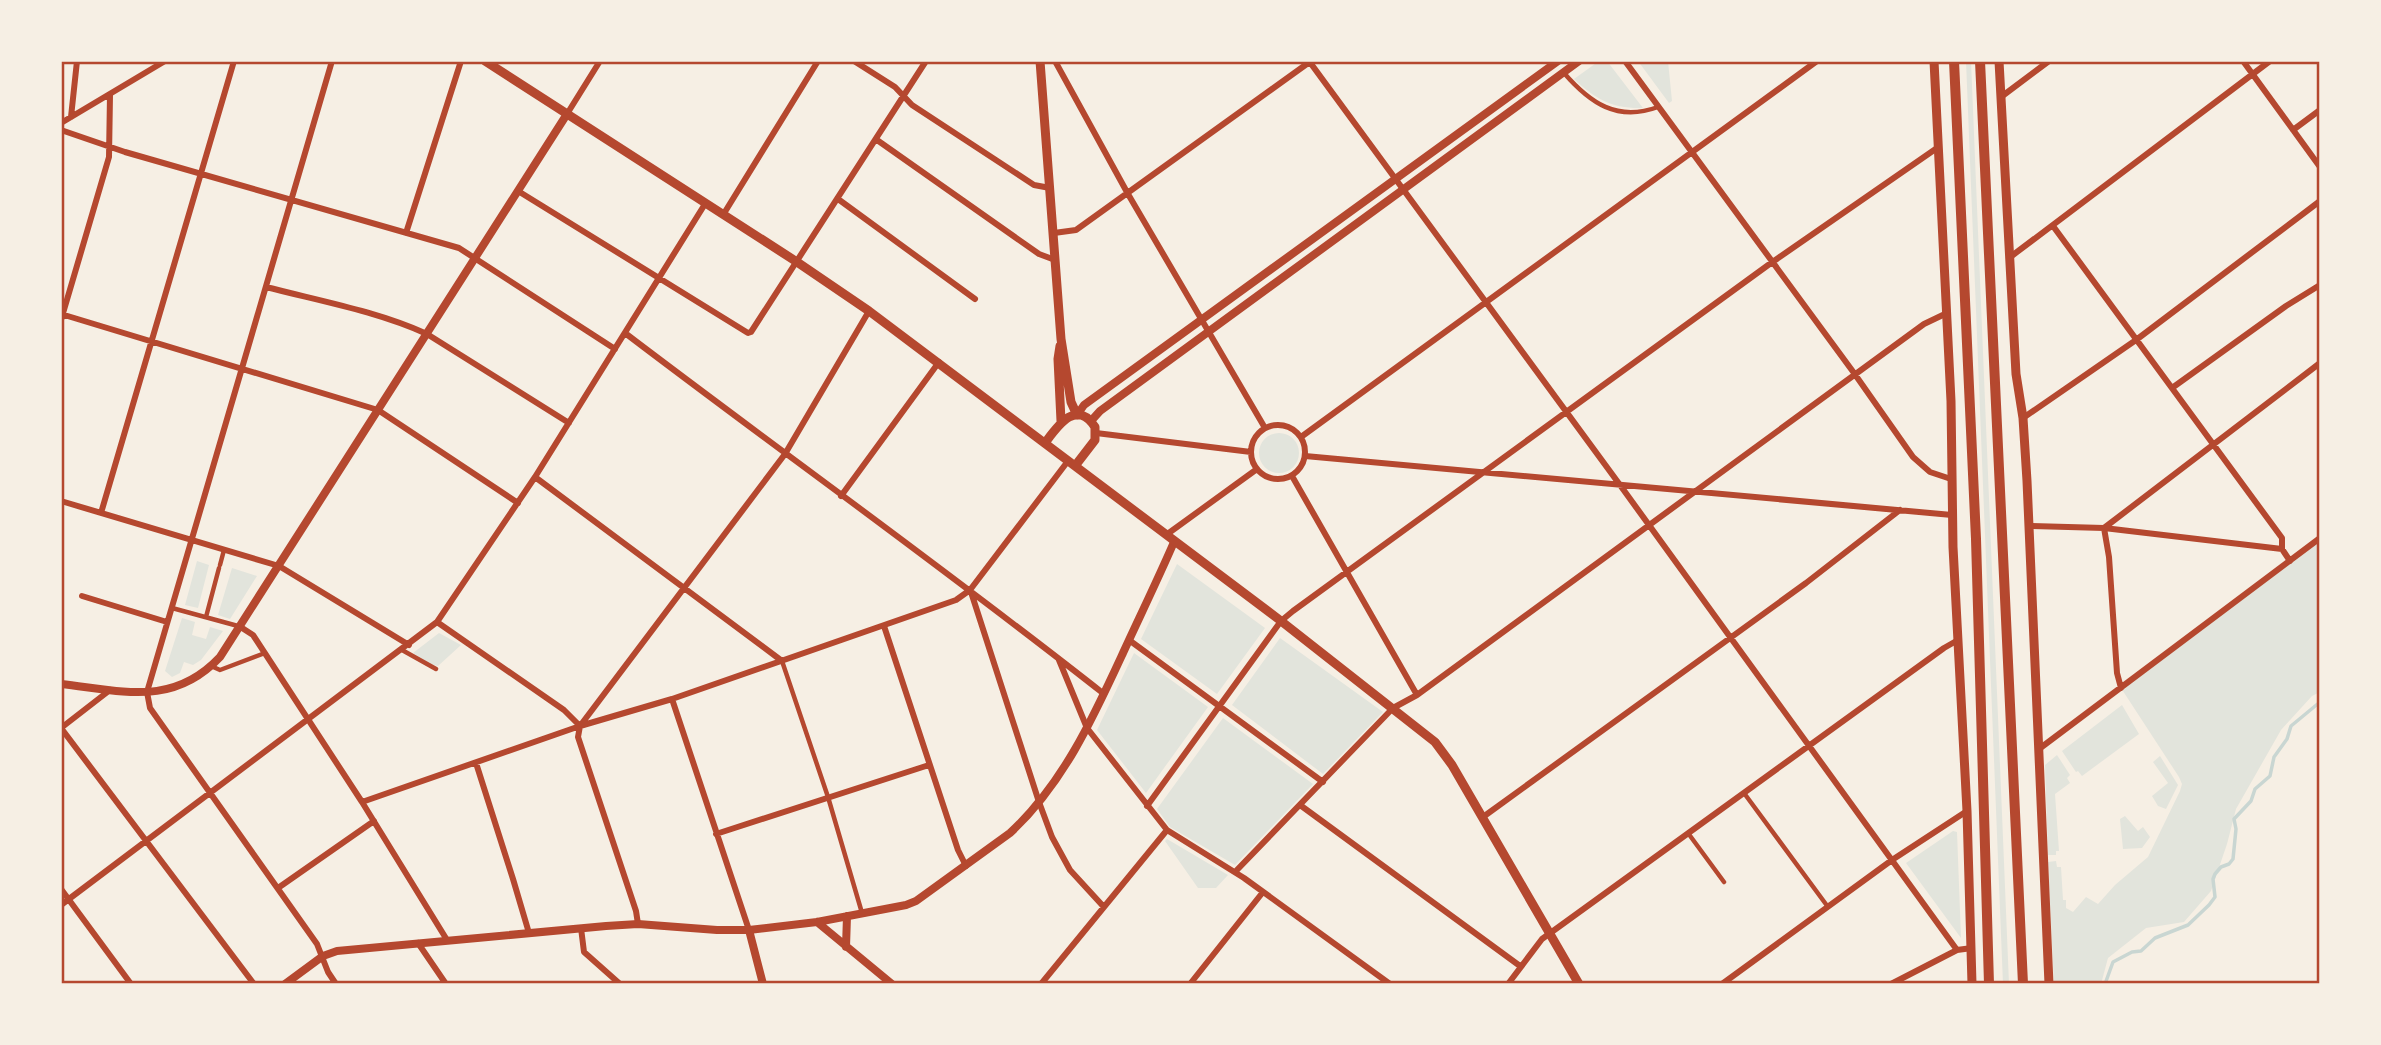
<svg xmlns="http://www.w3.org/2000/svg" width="2381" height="1045" viewBox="0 0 2381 1045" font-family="Commissioner,sans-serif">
<rect width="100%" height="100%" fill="#f6efe4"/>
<!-- green -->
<path fill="#e2e4dc" d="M 1599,61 L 1607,61 L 1643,108 C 1613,109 1595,99 1574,79 Z
M 1638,61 L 1668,61 L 1672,101 L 1669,103 Z
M 1966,61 L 1971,61 L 2009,984 L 2003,984 Z
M1259 453a20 20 0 1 1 40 0a20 20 0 1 1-40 0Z
M 2320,538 L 2320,692 L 2312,696 L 2281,730 L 2236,809 L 2227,844 L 2211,891 L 2184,922 L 2146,928 L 2108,958 L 2101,984 L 2054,984 L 2048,862 L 2056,861 L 2057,867 L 2061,867 L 2063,900 L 2066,900 L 2066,908 L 2073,912 L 2086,897 L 2098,904 L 2115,885 L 2148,857 L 2180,791 L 2182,784 L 2179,777 L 2121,688 Z
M 197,561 L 209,565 L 198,608 L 185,605 Z
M 1177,564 L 1265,628 L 1217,694 L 1141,639 Z
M 232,568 L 257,576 L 230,619 L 218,615 Z
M 182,618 L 195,622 L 192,635 L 206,639 L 210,627 L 223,631 L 201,660 L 193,665 L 184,662 L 180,673 L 172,677 L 165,671 Z
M 439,633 L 461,645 L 438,666 L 430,664 L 413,653 Z
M 1280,638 L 1383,712 L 1323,774 L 1232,705 Z
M 1134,653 L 1208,707 L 1146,793 L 1097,730 Z
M 2122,705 L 2139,734 L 2082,776 L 2078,771 L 2076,772 L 2062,751 Z
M 1223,718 L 1313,784 L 1235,865 L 1170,827 L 1157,809 Z
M 2057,755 L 2070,775 L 2067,778 L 2070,783 L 2055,794 L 2059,851 L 2056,851 L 2056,855 L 2048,855 L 2045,765 Z
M 2160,756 L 2178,785 L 2166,809 L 2158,806 L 2152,796 L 2168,783 L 2153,762 Z
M 2125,816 L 2138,831 L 2143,827 L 2150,837 L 2142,848 L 2123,849 L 2120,819 Z
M 1953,831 L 1957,832 L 1961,938 L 1906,863 Z
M 1167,839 L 1228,875 L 1216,888 L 1198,888 L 1165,841 Z"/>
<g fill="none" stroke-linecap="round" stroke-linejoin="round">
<!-- stream -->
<path stroke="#c9d6d2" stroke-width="3.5" d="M 2105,984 L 2113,962 L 2132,952 L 2141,951 L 2155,938 L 2188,925 L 2209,905 L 2215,897 L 2213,879 L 2215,874 L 2221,867 L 2229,864 L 2233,859 L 2236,829 L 2234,819 L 2251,801 L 2255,789 L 2270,776 L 2274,757 L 2287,739 L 2291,726 L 2320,702"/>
<!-- pedestrian -->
<path stroke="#b5482f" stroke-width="4.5" d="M 1564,73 C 1590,103 1617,122 1658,107
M 220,565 L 224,550
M 172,608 L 238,626
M 206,617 L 219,568
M 402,650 L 436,669
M 782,661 L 828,797 L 862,913
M 211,666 L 220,670 L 265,653
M 1744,793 L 1828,907
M 1688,833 L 1724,882"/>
<!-- minor -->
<path stroke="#b5482f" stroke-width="6" d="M 332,61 L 147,692 L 150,708 L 317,944 L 328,972 L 336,984
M 854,61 L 895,87 L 912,105 L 1034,185 L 1050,188
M 1055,61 L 1128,194 L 1265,428
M 1309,61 L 1620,485 L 1957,950 L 1972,948
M 1625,61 L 1854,373 L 1913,457 L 1930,472 L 1951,479
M 2243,61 L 2320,167
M 2001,97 L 2049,61
M 567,114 L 600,61
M 71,117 L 77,61
M 61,123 L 165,61
M 61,130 L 125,152 L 459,248 L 615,349
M 2293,130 L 2320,110
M 877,140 L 1039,254 L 1055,260
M 518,191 L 748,333 L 751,332 L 926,61
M 838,199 L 975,299
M 723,215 L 818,61
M 2053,226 L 2282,538 L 2282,549
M 406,233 L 461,61
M 1054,233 L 1076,230 L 1311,61
M 2009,258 L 2270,61
M 266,287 C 320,301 376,311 427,334 L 569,423
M 61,314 L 378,410 L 518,503
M 61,320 L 109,157 L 110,95
M 625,333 C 784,454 947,570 1104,694
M 2172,388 L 2286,306 L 2320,285
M 2023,418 L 2136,340 L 2320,201
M1251 452a27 27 0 1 1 54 0a27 27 0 1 1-54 0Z
M 1096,433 L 1251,452
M 1301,437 L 1817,61
M 1305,456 L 1952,515
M 1292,476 L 1417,695
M 535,477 L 782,661
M 841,496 L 939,362
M 61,501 L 279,566 L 409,645
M 101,513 L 234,61
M 2029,526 L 2104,528 L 2282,549 L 2290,561
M 1166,535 L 1257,469
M 971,592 L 1039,802 L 1052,837 L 1070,870 L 1103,906
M 82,596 L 167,622
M 437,622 L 564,710 L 580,726
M 239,626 L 253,635 L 362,802 L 447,940
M 884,626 L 958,850 L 966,866
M 1129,640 L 1323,782
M 1059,660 L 1087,728 L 1167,830 L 1244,878 L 1390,984
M 2121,688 L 2117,673 L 2109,557 L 2104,528 L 2320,363
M 672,699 L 749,930
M 61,728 L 254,984
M 61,728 L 110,690
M 2039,749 L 2320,538
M 476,763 L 513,879 L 529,933
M 362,802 L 580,726 L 672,699 L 956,600 L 970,590 L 1068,461
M 1300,805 L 1520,966
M 1147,806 L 1281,621 L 1293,611 L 1771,263 L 1937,148
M 1483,817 L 1806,583 L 1900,510
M 716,834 L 929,765
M 1235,872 L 1393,708 L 1417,695 L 1924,324 L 1947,313
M 278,888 L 374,821
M 61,889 L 131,984
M 61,905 L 437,622 L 535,477 L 705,204
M 638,924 L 636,911 L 578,737 L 580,726 L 785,454 L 869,311
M 581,928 L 584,952 L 620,984
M 418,943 L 446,984
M 1041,984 L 1167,830
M 1190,984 L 1263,892
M 1508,984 L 1542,939 L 1944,648 L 1958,640
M 1722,984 L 1892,860 L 1967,811
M 1891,984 L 1957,950"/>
<!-- tertiary -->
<path stroke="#b5482f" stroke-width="8" d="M 1077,415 L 1084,405 L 1558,61
M 1091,421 L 1100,411 L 1579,61
M 61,684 C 123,691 173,707 220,657 L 567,114
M 817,922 L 892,984
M 749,930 L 763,984
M 846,947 L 847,916
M 285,984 L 323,956 L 337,951 L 606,926 L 638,924 L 717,930 L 749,930 L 817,922 L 906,905 L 916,901 L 1010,833 C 1063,784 1093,718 1123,653 C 1140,616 1158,579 1174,542"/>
<!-- secondary -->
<path stroke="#b5482f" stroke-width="9" d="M 485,61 L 797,262 L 869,311 L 1281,621 L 1435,742 L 1452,765 L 1579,984
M 1040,61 L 1061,339 L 1071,402 L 1077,415
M 1934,61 L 1951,401 L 1953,547 L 1967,811 L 1972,984
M 1999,61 L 2016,374 L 2023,418 L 2027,481 L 2049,984
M 1060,346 L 1058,359 L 1061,421
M 1045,443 C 1057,427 1076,398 1095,427 L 1095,440 L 1075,466"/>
<!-- motorway -->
<path stroke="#b5482f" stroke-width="10" d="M 1954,61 L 1976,539 L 1989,984
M 1980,61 L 2023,984"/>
</g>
<!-- border -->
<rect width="2381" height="1045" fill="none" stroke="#f6efe4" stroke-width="126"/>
<rect x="63" y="63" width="2255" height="919" fill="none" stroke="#b5482f" stroke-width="2.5"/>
</svg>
